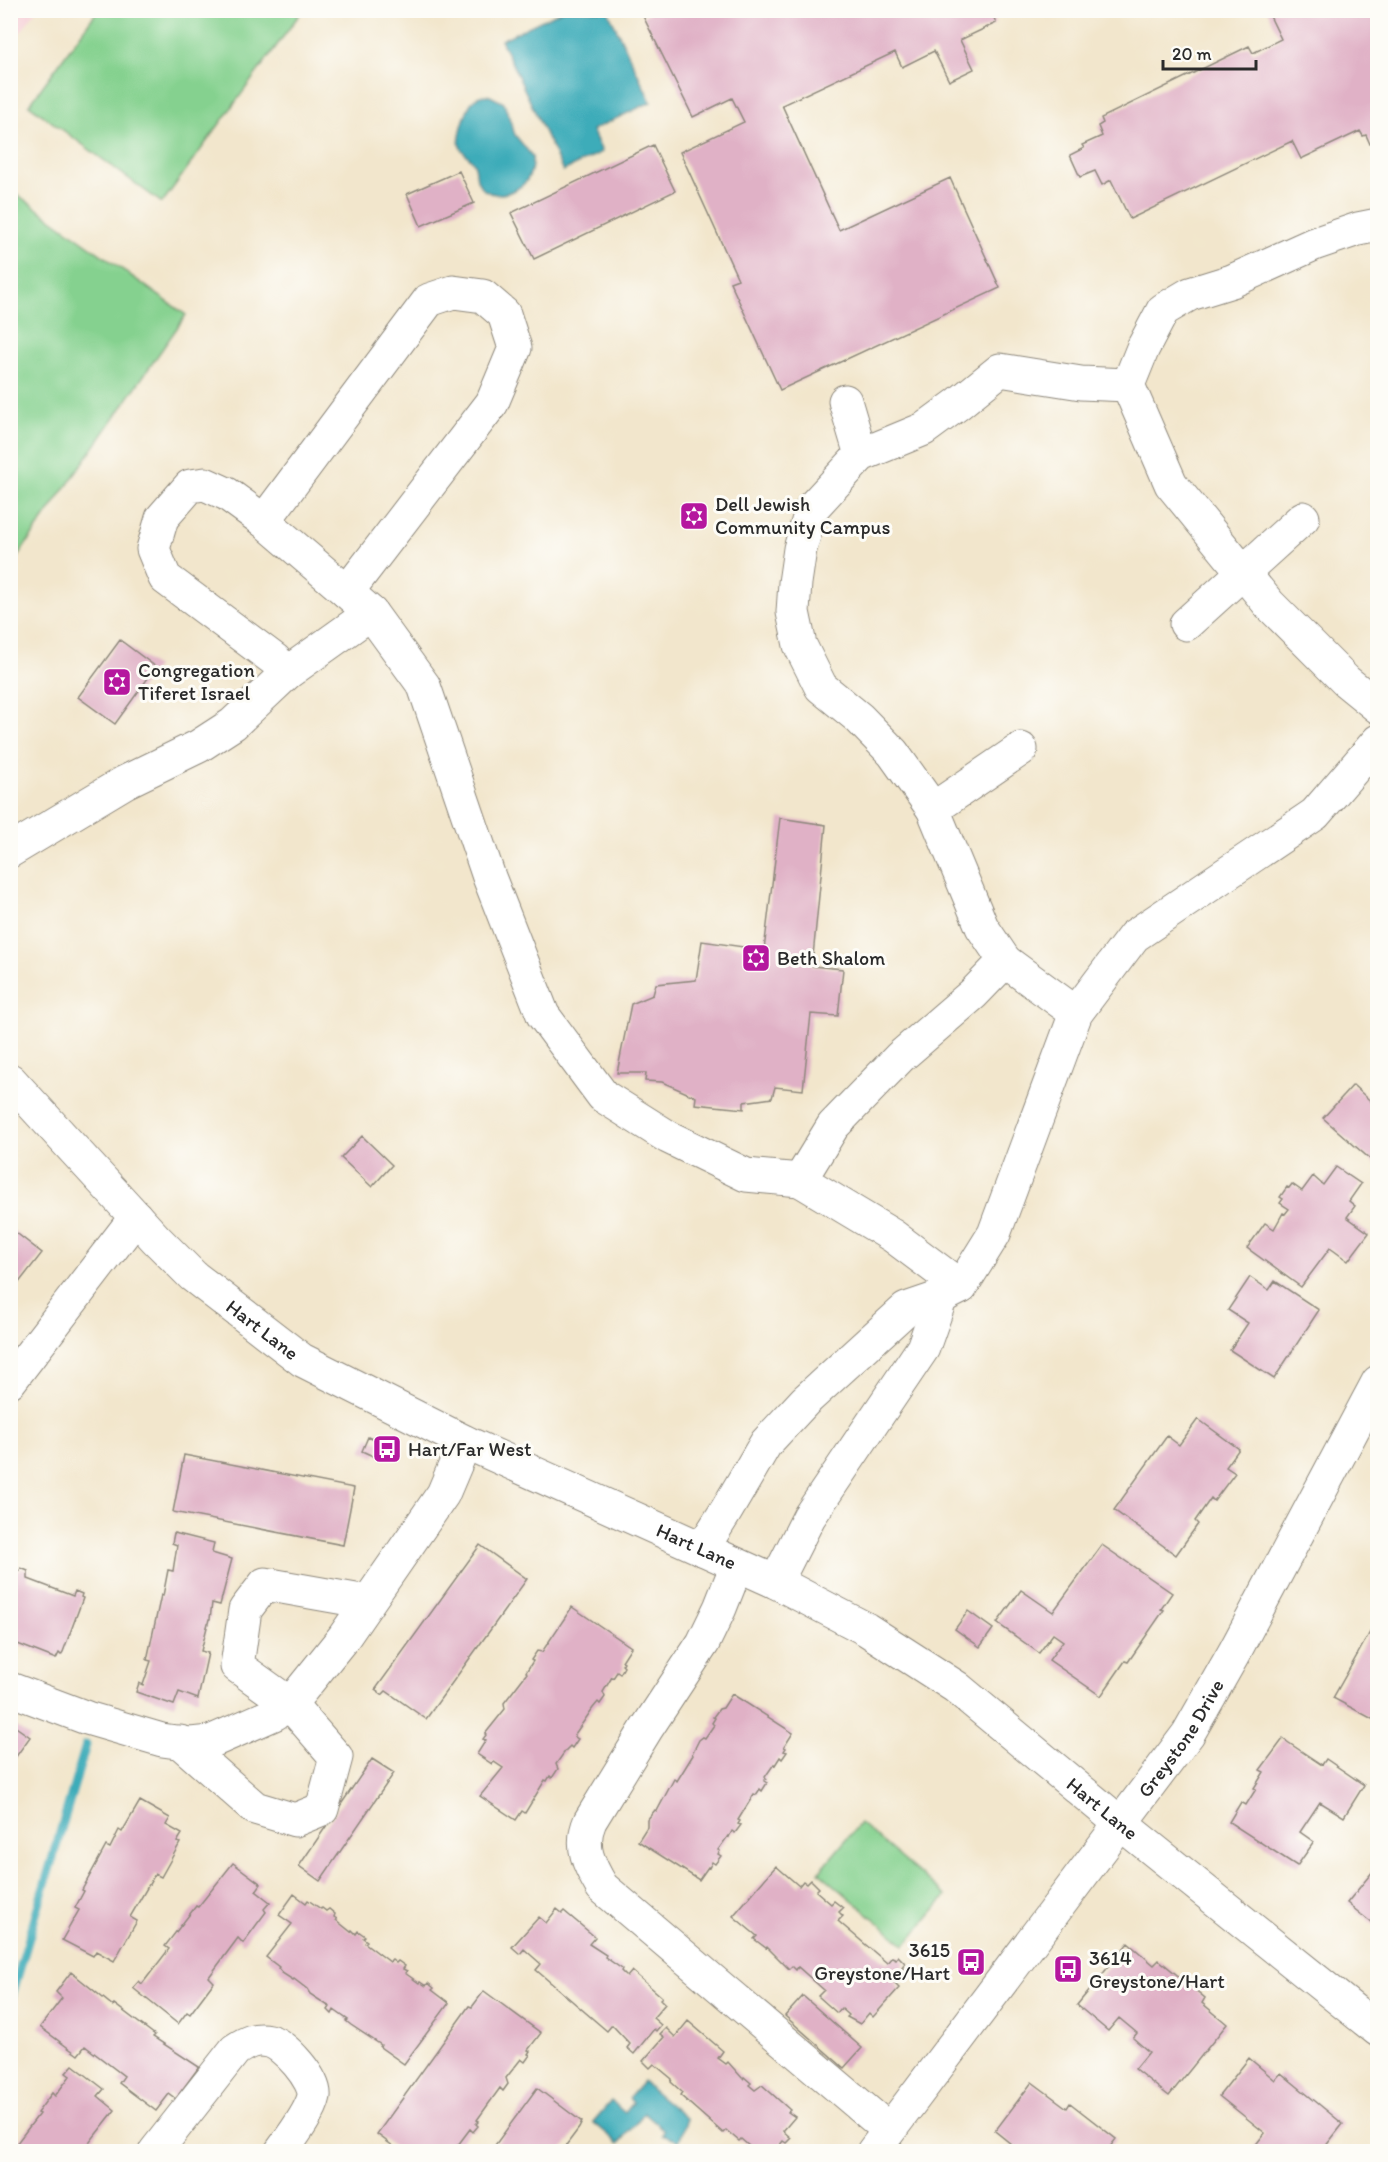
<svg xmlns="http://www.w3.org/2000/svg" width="1388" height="2162" viewBox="0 0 1388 2162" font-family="Itim,sans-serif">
<rect width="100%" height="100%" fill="#fdfcf7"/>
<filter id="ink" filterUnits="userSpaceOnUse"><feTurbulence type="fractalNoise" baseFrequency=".0167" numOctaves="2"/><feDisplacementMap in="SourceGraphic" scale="12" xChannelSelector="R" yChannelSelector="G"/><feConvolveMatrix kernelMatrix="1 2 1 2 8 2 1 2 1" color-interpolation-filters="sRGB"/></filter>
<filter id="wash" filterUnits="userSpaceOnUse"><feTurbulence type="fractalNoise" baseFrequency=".008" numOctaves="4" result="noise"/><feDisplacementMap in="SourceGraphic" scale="24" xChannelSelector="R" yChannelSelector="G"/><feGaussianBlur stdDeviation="1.35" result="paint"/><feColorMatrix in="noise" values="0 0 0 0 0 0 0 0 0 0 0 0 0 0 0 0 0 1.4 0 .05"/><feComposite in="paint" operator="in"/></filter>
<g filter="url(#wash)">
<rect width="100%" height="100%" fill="#f2e6cc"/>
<!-- built -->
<path fill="#f6cfd7" d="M 11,10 L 36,11 L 11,45 L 10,11 Z"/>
<!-- green -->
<path fill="#85d18f" stroke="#587e5d" stroke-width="1.5" d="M 98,10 L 302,10 L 302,11 L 162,203 L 29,105 Z
M 11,190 L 186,315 L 11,566 Z
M 860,1823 L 946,1896 L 905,1945 L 819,1872 Z"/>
<!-- water -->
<path fill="#3cacb9" stroke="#346c72" stroke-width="1.5" d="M 563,10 L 608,11 L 651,102 L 592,130 L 602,152 L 563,171 L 501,40 Z
M 488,95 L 504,103 L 515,135 L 532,156 C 533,169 530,181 518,188 C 505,196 485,198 478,182 C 475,176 477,169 474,164 C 471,156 462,154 460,146 C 457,138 467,108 472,102 C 476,96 482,95 488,95 Z
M 643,2082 L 687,2119 L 679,2141 L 662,2135 L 664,2130 L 644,2113 L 619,2144 L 593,2122 L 611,2101 L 625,2113 L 633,2103 L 629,2098 Z"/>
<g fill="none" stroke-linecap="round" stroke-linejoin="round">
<!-- stream -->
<path stroke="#3cacb9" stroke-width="9" d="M 10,2002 L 86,1745"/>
</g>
<g id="blocks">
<!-- building -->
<path fill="#e0b1c6" d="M 655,10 L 991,10 L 996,23 L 960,40 L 974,69 L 949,81 L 934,51 L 902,67 L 895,52 L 782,105 L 839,230 L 950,178 L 1000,288 L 780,390 L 730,282 L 738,279 L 680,152 L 744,122 L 732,98 L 693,117 L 643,16 Z
M 1267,10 L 1371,10 L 1378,24 L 1378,140 L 1370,144 L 1366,135 L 1363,136 L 1360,131 L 1301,159 L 1292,141 L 1130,219 L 1111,180 L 1102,185 L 1095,171 L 1080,177 L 1070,155 L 1084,148 L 1082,145 L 1102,136 L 1098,126 L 1103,123 L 1101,118 L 1249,46 L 1253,53 L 1281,39 Z
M 653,145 L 675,191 L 534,259 L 511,213 Z
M 459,171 L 474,203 L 421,226 L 407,194 Z
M 120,640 L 156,667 L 115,724 L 78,697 Z
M 780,818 L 826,825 L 812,966 L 843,969 L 838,1016 L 811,1014 L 803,1090 L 775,1087 L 772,1098 L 744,1102 L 744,1109 L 695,1104 L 696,1097 L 662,1082 L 645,1081 L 646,1073 L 617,1073 L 631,1004 L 653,995 L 656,984 L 696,980 L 702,941 L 764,950 Z
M 1353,1085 L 1378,1108 L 1378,1166 L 1323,1118 Z
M 362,1136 L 392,1165 L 372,1187 L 341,1158 Z
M 1336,1167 L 1361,1184 L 1349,1201 L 1355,1206 L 1347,1217 L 1369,1233 L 1348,1261 L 1330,1248 L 1301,1287 L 1247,1248 L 1265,1223 L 1274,1229 L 1283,1213 L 1285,1214 L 1289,1209 L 1280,1203 L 1283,1199 L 1280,1197 L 1287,1187 L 1289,1188 L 1292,1184 L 1302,1191 L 1313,1176 L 1323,1185 Z
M 10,1228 L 42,1253 L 10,1294 Z
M 1250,1277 L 1269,1290 L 1275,1281 L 1319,1310 L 1274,1379 L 1230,1350 L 1248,1323 L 1228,1310 Z
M 1198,1419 L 1239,1449 L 1226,1467 L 1235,1473 L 1214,1501 L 1211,1498 L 1195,1521 L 1198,1524 L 1176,1555 L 1114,1510 L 1167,1436 L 1179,1445 Z
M 368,1437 L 381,1443 L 375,1457 L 362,1451 Z
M 184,1455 L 354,1488 L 343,1545 L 173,1512 Z
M 174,1533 L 214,1543 L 212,1553 L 232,1559 L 220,1605 L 212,1603 L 210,1619 L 209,1619 L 201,1651 L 208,1653 L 198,1699 L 179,1692 L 174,1705 L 136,1692 L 139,1683 L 143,1685 L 151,1661 L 147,1660 L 161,1595 L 163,1596 L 168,1570 L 173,1571 L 177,1545 L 172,1543 Z
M 480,1545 L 527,1579 L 426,1719 L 386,1691 L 382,1695 L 375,1690 Z
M 1102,1545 L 1172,1593 L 1161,1609 L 1164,1610 L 1128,1662 L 1125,1661 L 1101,1696 L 1049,1660 L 1063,1641 L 1053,1634 L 1039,1653 L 997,1623 L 1021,1590 L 1053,1612 Z
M 10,1567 L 20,1571 L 21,1568 L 28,1571 L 28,1579 L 73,1596 L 75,1591 L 82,1594 L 81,1597 L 83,1598 L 63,1652 L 61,1655 L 59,1653 L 56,1659 L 10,1641 Z
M 572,1607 L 631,1647 L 622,1661 L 624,1662 L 622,1665 L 624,1667 L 620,1674 L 617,1672 L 613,1678 L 612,1677 L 603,1692 L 605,1697 L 600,1704 L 598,1702 L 593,1708 L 575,1734 L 575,1737 L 578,1739 L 572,1748 L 570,1746 L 566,1750 L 556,1764 L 558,1769 L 552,1778 L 550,1776 L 547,1781 L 545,1780 L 525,1813 L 522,1811 L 516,1820 L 480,1796 L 503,1768 L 494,1762 L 492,1764 L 477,1754 L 486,1740 L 483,1739 L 486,1735 L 485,1734 L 505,1709 L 504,1703 L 527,1673 L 526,1672 L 533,1661 L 531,1660 L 537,1651 L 542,1652 Z
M 968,1611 L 993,1629 L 980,1647 L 955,1629 Z
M 1378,1618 L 1378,1722 L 1333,1698 Z
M 732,1694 L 793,1733 L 784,1747 L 786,1748 L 784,1751 L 787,1752 L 782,1759 L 780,1757 L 775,1765 L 774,1764 L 765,1777 L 766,1779 L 764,1781 L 767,1783 L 762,1791 L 760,1789 L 756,1795 L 754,1794 L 738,1820 L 740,1821 L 738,1824 L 741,1825 L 735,1833 L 732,1831 L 729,1837 L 728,1836 L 718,1850 L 720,1851 L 718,1854 L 721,1856 L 715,1864 L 712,1862 L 709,1868 L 708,1867 L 699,1880 L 638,1841 L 647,1827 L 647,1820 L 655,1810 L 657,1811 L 674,1779 L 677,1781 L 693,1755 L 692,1754 L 699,1740 L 703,1737 L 705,1738 L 714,1725 L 712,1723 L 715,1718 L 713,1717 L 719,1709 L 723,1708 Z
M 10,1723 L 30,1737 L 10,1765 Z
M 1283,1739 L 1322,1765 L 1326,1759 L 1364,1785 L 1344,1817 L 1320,1802 L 1300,1832 L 1314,1842 L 1297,1866 L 1229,1822 L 1241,1802 L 1246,1805 L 1256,1789 L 1254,1788 L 1264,1772 L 1260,1770 Z
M 372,1759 L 394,1773 L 320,1881 L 299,1866 Z
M 140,1801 L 170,1818 L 166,1825 L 182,1834 L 177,1842 L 180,1843 L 161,1877 L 155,1874 L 130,1917 L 137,1921 L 114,1961 L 96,1951 L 93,1956 L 62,1940 L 79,1910 L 75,1908 L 84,1891 L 82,1890 L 106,1846 L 110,1848 L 119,1830 L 122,1832 Z
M 233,1863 L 261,1884 L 256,1891 L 270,1902 L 264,1909 L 266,1912 L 243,1943 L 238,1938 L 209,1977 L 214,1982 L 190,2014 L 187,2012 L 178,2024 L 133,1988 L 139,1981 L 142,1984 L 169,1949 L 165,1946 L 196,1906 L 198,1907 Z
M 1378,1865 L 1378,1928 L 1347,1903 Z
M 776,1866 L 799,1886 L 803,1881 L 807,1884 L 811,1880 L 819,1888 L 816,1891 L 831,1904 L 834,1901 L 843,1908 L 839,1912 L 843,1916 L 838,1921 L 887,1963 L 892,1957 L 896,1959 L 898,1956 L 905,1963 L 902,1967 L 906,1971 L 895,1984 L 899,1988 L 873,2017 L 869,2013 L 860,2024 L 847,2017 L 849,2015 L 841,2008 L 837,2013 L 818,1996 L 824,1990 L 798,1967 L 796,1970 L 792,1966 L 789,1969 L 767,1947 L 766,1948 L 754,1939 L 757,1936 L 733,1916 Z
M 294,1894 L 306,1903 L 308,1900 L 321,1909 L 322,1908 L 326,1911 L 329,1909 L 335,1914 L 334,1917 L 337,1919 L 336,1920 L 351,1932 L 352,1930 L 356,1934 L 358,1931 L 365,1936 L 363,1938 L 367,1941 L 365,1943 L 390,1962 L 392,1960 L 396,1963 L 398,1961 L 405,1966 L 403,1969 L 407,1971 L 405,1973 L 419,1983 L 420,1982 L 426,1986 L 428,1983 L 434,1988 L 432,1990 L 449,2003 L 404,2064 L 380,2047 L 381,2045 L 351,2025 L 346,2021 L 348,2020 L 334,2010 L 332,2014 L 328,2010 L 330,2007 L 310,1994 L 307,1989 L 294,1979 L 293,1980 L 282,1973 L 278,1968 L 279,1967 L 266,1957 L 292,1924 L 279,1915 Z
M 557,1909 L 562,1913 L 564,1911 L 595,1937 L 589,1944 L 606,1955 L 605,1957 L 622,1969 L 621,1971 L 627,1977 L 632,1971 L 662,1997 L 660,1999 L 665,2004 L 653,2018 L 661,2025 L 656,2031 L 654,2029 L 634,2054 L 627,2048 L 630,2044 L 612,2025 L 607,2031 L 536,1970 L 541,1964 L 524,1949 L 520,1954 L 512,1947 L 539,1917 L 546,1923 Z
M 1128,1943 L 1154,1965 L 1159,1960 L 1205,1998 L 1202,2003 L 1227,2024 L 1169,2096 L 1135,2069 L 1149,2052 L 1133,2038 L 1137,2033 L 1119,2018 L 1108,2031 L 1077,2005 Z
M 71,1972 L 113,2006 L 114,2004 L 155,2035 L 153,2037 L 199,2067 L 179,2094 L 181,2095 L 176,2099 L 169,2094 L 156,2111 L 119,2083 L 124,2076 L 85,2046 L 78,2055 L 40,2027 L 62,1998 L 56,1992 Z
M 484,1991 L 541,2033 L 528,2050 L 530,2051 L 528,2054 L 530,2055 L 525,2062 L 521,2059 L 506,2078 L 508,2084 L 503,2091 L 500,2088 L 477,2120 L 479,2121 L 476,2124 L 478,2126 L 473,2132 L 470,2129 L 455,2149 L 456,2152 L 401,2152 L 377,2134 L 469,2006 L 472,2007 Z
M 803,1996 L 862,2048 L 844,2068 L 785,2016 Z
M 688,2021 L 723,2051 L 718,2058 L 726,2064 L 728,2062 L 743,2079 L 744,2077 L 751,2083 L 749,2085 L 755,2090 L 762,2085 L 790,2110 L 788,2112 L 795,2117 L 783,2131 L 791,2138 L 786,2143 L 783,2141 L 774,2152 L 744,2152 L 749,2146 L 741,2139 L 739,2141 L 726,2130 L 723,2133 L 680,2095 L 682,2092 L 671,2082 L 672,2079 L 654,2064 L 650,2068 L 643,2061 L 664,2037 L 660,2034 L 666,2028 L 675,2037 Z
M 1249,2058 L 1275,2080 L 1281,2073 L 1343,2124 L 1321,2152 L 1250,2152 L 1265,2133 L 1219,2096 Z
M 73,2065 L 104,2089 L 98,2096 L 115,2110 L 86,2147 L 82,2144 L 76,2152 L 10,2152 L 39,2114 L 37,2113 L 52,2093 L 55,2096 L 70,2076 L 66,2073 Z
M 1032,2082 L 1067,2108 L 1070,2103 L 1116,2139 L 1106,2152 L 1021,2152 L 995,2131 Z
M 537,2088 L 582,2122 L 579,2128 L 561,2152 L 490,2152 Z"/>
</g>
</g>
<g filter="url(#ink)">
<use href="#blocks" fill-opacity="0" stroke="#8e887c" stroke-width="1.5"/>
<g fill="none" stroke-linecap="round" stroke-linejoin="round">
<!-- minor casing -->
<g stroke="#8e887c" stroke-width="35">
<g id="minor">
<path d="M 1128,385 L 1171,484 L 1269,604 L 1346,681 L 1378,707"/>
<path d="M 845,401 L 861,455"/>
<path d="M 264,521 L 429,300 L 453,292 L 483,296 L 504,314 L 515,348 L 492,403 L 347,592"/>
<path d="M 1186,624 L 1303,518"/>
<path d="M 287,673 L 275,660 L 165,578 L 153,549 L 162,518 L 190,486 L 205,484 L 227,494 L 264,521 L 347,592 L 371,613 L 424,686 L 489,877 L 543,1015 L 603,1096 L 668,1137 L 746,1175 L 800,1180"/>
<path d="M 933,809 L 1021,749"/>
<path d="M 10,851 L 125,782 L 199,746 L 233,724 L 287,673 L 371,613"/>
<path d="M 1005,961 L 1076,1013"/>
<path id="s1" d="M 10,1080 L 156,1239 L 193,1276 L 302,1360 L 465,1442 L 776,1582 L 866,1629 L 956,1687 L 1120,1823 L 1378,2030"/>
<path d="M 961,1287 L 893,1236 L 800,1180 L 833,1126 L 900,1057 L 973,994 L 1005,961 L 982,927 L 933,809 L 893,753 L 859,718 L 821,687 L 800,645 L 793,612 L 795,583 L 800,549 L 812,508 L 861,455 L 924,429 L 958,404 L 1000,370 L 1081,383 L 1128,385 L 1143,348 L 1163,310 L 1190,294 L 1232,281 L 1314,244 L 1358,229 L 1378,225"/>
<path d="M 10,1381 L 136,1217"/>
<path d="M 702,1549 L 726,1511 L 766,1443 L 805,1401 L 906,1309 L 941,1297 L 961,1287 L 994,1234 L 1076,1013 L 1134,936 L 1315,814 L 1378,741"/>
<path d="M 737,1565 L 720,1608 L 703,1643 L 647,1728 L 590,1821 C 579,1846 589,1865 602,1887 L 889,2130"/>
<path d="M 776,1582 L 809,1517 L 923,1348 L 941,1297"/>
<path d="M 10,1689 L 87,1718 L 162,1740 L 191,1744 L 210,1742 L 274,1714 L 290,1704 L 344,1637 L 443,1494 L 465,1442"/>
<path d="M 180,1742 L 255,1808 L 295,1820 L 322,1809 L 336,1757 L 290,1704 L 237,1666 L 245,1610 L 265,1584 L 367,1602"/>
<path d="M 155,2152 L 235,2050 C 247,2042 255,2038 269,2041 C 284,2044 316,2080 314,2096 C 311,2112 291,2138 281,2152"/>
<path id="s2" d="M 873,2152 L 1188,1734 L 1234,1653 L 1378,1382"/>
</g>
</g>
<!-- minor -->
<use href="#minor" stroke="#fff" stroke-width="33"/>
</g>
</g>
<!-- icons -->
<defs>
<g id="synagogue-square" transform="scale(1.5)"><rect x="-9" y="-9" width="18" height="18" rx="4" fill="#b5179e" stroke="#fdfcf7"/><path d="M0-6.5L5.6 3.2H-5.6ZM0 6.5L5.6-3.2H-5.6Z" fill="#fff"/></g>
<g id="bus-square" transform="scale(1.5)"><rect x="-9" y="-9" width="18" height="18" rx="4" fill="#b5179e" stroke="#fdfcf7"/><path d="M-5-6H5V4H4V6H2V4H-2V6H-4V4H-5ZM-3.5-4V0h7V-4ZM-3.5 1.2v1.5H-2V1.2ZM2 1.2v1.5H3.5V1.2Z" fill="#fff"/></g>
</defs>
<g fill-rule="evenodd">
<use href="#synagogue-square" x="694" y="516"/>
<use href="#synagogue-square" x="117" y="682"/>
<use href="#synagogue-square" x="756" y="958"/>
<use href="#bus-square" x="387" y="1449"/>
<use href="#bus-square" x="971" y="1962"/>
<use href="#bus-square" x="1068" y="1969"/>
</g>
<g text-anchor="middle" stroke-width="6" stroke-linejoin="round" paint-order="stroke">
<!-- poi labels -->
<g font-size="20" fill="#2b2b2b" stroke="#fdfcf7" text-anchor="start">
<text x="715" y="511">Dell Jewish<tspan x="715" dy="23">Community Campus</tspan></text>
<text x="138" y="677">Congregation<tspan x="138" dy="23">Tiferet Israel</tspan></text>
<text x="777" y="965">Beth Shalom</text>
<text x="408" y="1456">Hart/Far West</text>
<text x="950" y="1957" text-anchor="end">3615<tspan x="950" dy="23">Greystone/Hart</tspan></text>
<text x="1089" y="1965">3614<tspan x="1089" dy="23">Greystone/Hart</tspan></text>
</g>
<!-- street labels -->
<g font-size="20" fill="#2b2b2b" stroke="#fdfcf7">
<text dy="7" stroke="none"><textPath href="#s1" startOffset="356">Hart Lane</textPath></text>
<text dy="7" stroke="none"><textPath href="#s1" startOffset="842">Hart Lane</textPath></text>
<text dy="7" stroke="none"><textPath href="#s2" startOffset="516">Greystone Drive</textPath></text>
<text dy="7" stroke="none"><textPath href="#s1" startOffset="1328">Hart Lane</textPath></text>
</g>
</g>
<!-- margin -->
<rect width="1388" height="2162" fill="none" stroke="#fdfcf7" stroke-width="36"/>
<!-- scale -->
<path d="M1163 60v9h93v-9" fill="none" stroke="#2b2b2b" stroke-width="3"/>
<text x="1172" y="60" font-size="18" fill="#2b2b2b" stroke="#fdfcf7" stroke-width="4.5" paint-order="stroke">20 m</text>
</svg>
